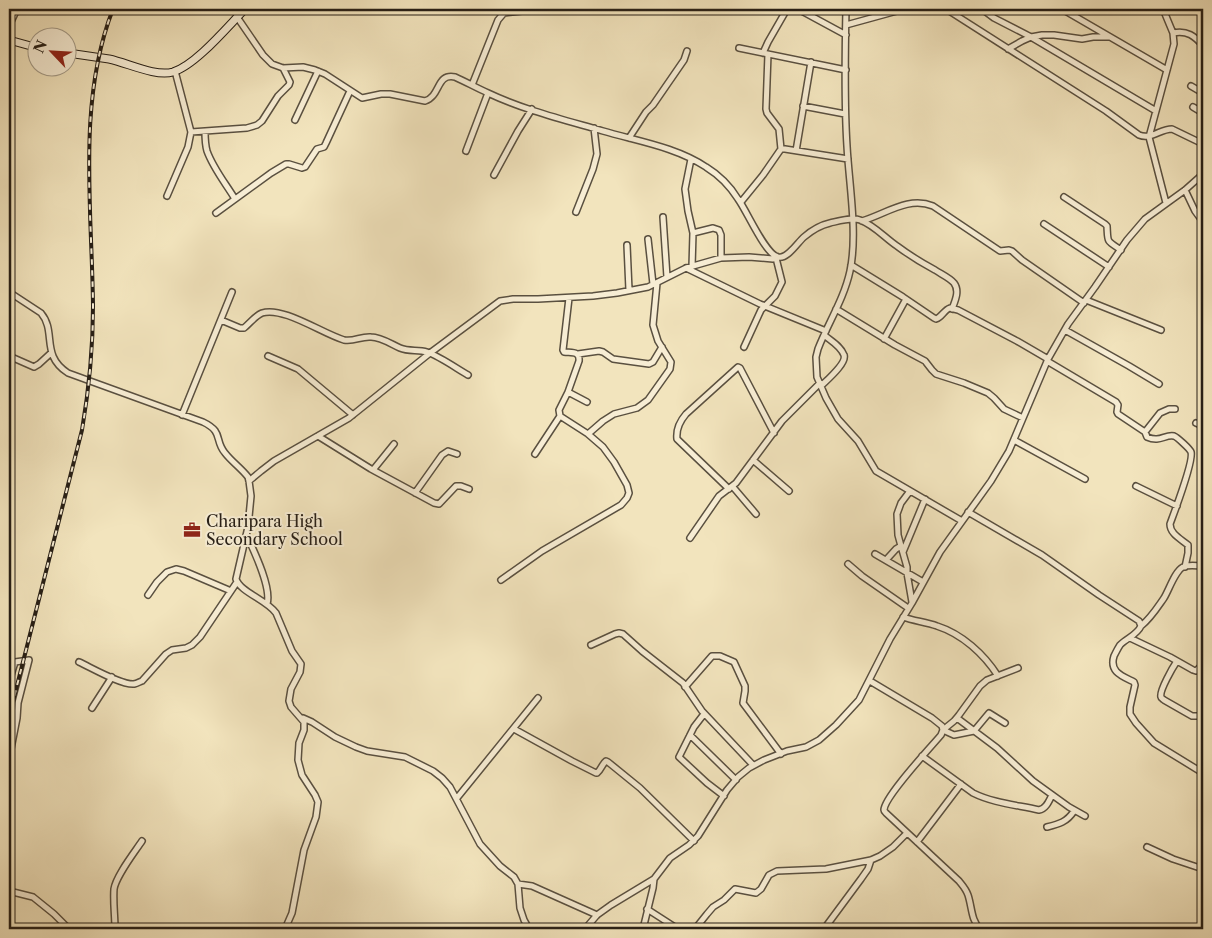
<svg xmlns="http://www.w3.org/2000/svg" width="1212" height="938" viewBox="0 0 1212 938" font-family="'Libre Caslon Text',serif">
<rect width="100%" height="100%" fill="#f2e4bd"/>
<filter id="stains"><feTurbulence type="fractalNoise" baseFrequency=".004" numOctaves="4"/><feColorMatrix values="0 0 0 0 .2 0 0 0 0 .09 0 0 0 0 .02 0 0 0 .5 -.17"/></filter>
<radialGradient id="worn" r=".72"><stop offset=".6" stop-color="#630" stop-opacity="0"/><stop offset="1" stop-color="#630" stop-opacity=".3"/></radialGradient>
<g fill="none" stroke-linecap="round" stroke-linejoin="round">
<!-- street casing -->
<g stroke="#5a5040" stroke-width="8">
<path id="street" d="M 798,9 L 846,35
M 846,9 C 845,54 844,100 847,146 C 849,184 858,234 850,271 C 844,299 828,323 818,349 L 816,357 L 817,377 L 826,398 L 838,419 L 858,441 L 876,471 L 962,521
M 946,9 L 1106,111 L 1139,135 C 1151,140 1160,129 1172,129 L 1203,144
M 982,9 L 994,18 L 1031,37 L 1156,111
M 1062,9 L 1167,70
M 1163,9 L 1173,33 L 1174,44 L 1149,137 L 1166,203
M 1124,10 L 1125,9
M 237,17 L 263,55 L 272,64 L 283,68 L 303,67 L 315,70 L 325,74 L 362,98 L 381,94 L 390,94 L 425,101 C 441,96 436,73 455,77 C 466,82 477,88 488,93 C 524,110 565,120 603,131 C 637,141 676,147 706,167 C 719,175 730,186 738,199 C 747,211 765,254 778,257 C 787,260 798,242 804,237 C 811,231 821,225 830,223 C 839,221 852,217 860,220 C 874,225 885,238 897,246 C 909,255 922,263 935,270 C 941,274 950,278 954,283 C 960,291 955,301 952,309
M 846,25 L 897,11 L 911,9
M 9,26 L 17,9
M 1173,33 C 1187,30 1195,36 1203,46
M 739,48 L 846,70
M 1008,49 L 1022,41 L 1031,37 L 1042,35 L 1054,35 L 1082,39 L 1093,37 L 1110,37
M 763,53 L 768,42 L 787,9
M 768,54 L 766,109 L 767,113 L 779,129 L 781,149
M 472,85 L 498,20 L 504,13 L 522,11
M 1191,86 L 1203,93
M 803,106 L 845,114
M 1193,107 L 1203,113
M 295,120 L 318,71
M 205,131 C 205,137 205,144 207,151 C 213,168 226,184 235,199
M 191,132 L 247,128 L 257,125 L 262,121 L 278,96 L 289,85 L 290,82 L 283,68
M 629,138 L 646,112 L 653,105 L 684,60 L 687,51
M 466,151 L 488,93
M 796,151 L 811,62
M 691,159 L 685,189 L 688,211 L 693,233 L 692,267
M 494,175 L 518,131 L 532,109
M 1185,190 L 1195,211 L 1203,222
M 167,196 L 188,147 L 191,132 L 175,71
M 1064,197 L 1105,224 L 1107,226 C 1108,243 1106,240 1121,250
M 741,202 L 763,175 L 781,149 L 785,149 L 848,159
M 576,212 L 593,169 L 597,154 L 594,128
M 216,213 L 271,173 L 286,164 L 289,164 L 302,168 L 305,167 L 317,149 L 324,147 L 326,143 L 350,91
M 663,217 L 667,277
M 862,221 C 886,214 908,196 933,206 L 1000,251 L 1009,250 L 1012,251 L 1022,260 L 1084,303
M 1044,224 L 1109,267
M 693,233 L 713,228 L 719,230 L 721,235 L 721,258
M 648,239 L 653,284
M 627,245 L 629,290
M 851,265 L 903,297 L 934,318 L 936,319 C 942,317 944,310 950,308 L 958,310 L 1017,341 L 1048,359
M 686,268 L 760,304 L 826,331
M 9,292 L 41,313 C 57,332 40,355 68,373 L 203,422 C 224,432 214,440 225,453 C 232,462 241,468 248,477 L 249,481 L 251,496 L 248,527 L 236,579 C 240,592 267,600 276,613 L 292,651 L 301,664 L 300,672 L 291,689 L 289,701 L 291,707 L 304,722 L 304,730 L 299,743 L 298,760 L 302,775 L 315,795 L 318,802 L 316,817 L 304,850 L 292,913 L 285,929
M 1086,300 L 1161,330
M 836,309 L 895,345 L 925,361 L 932,370 L 936,374 L 964,383 L 988,393 L 994,398 L 1004,409 L 1023,418
M 221,320 L 240,328 L 244,328 C 250,323 255,316 262,313 C 283,306 323,334 344,340 C 354,342 361,336 371,337 C 381,337 391,344 400,348 C 409,352 418,349 427,352 C 439,356 456,368 468,375
M 1065,330 L 1129,366 L 1159,384
M 884,339 L 906,299
M 744,347 L 761,310 L 775,296 L 782,282 L 776,258
M 578,354 L 599,351 L 603,352 L 613,359 L 649,364 L 653,362 L 662,347
M 9,356 L 34,367 L 39,364 L 51,353
M 268,356 L 298,369 L 353,415
M 1047,361 L 1116,402 L 1118,405 L 1117,412 L 1118,414 L 1145,432 L 1147,437 C 1160,443 1165,434 1174,436 C 1177,437 1190,449 1191,452 C 1194,461 1174,513 1170,524 C 1170,534 1181,539 1188,545 L 1188,553 L 1185,567
M 821,386 C 827,380 847,363 844,355 C 841,346 830,340 824,335
M 568,392 L 587,402
M 182,415 L 232,292
M 1196,423 L 1203,426
M 1145,432 L 1160,413 L 1169,409 L 1175,409
M 588,434 L 603,421 L 614,414 L 637,408 L 648,400 L 670,369 L 671,362 L 658,341 L 653,325 L 657,283
M 318,436 L 371,469 L 434,503 L 439,504 L 456,486 L 461,486 L 469,489
M 1014,440 L 1085,479
M 535,454 L 560,416
M 753,460 L 789,491
M 373,470 L 394,444
M 249,481 L 261,471 L 274,461 L 349,418 L 430,353 L 500,301 L 513,299 L 538,299 L 593,296 L 617,293 L 648,287 L 686,268 L 721,258 L 749,257 L 773,259 L 778,257
M 1136,486 L 1177,506
M 733,487 L 756,514
M 729,489 L 677,439 C 676,430 680,421 686,414 L 738,367 L 740,368 L 774,433
M 910,491 L 901,503 L 897,514 L 898,535 L 901,546 L 907,567 L 907,573 L 912,602
M 415,493 L 442,455 L 448,451 L 457,454
M 968,512 L 1042,555 L 1099,595 L 1139,621 L 1141,626 C 1137,635 1127,638 1120,645 C 1118,648 1116,652 1114,656 C 1109,672 1122,676 1134,682 L 1135,685 L 1130,707 L 1130,714 L 1136,723 L 1154,743 L 1203,773
M 247,536 C 254,551 272,588 267,604
M 690,538 L 719,496 L 736,483 L 782,421 L 820,383
M 903,552 L 925,499
M 875,554 L 923,582
M 886,560 L 896,549 L 901,546
M 848,564 L 862,576 L 908,608
M 501,580 L 542,551 L 621,505 L 627,498 L 629,493 L 627,485 L 614,462 L 603,447 L 588,434 L 560,416 L 559,410 L 568,392 L 579,361 C 580,351 572,353 564,352 L 563,350 L 569,298
M 148,595 L 157,582 L 167,572 L 176,569 L 184,571 L 231,591
M 903,617 C 914,621 926,622 937,626 C 962,634 984,654 998,676
M 1141,626 C 1151,618 1157,608 1164,598 C 1169,590 1175,571 1183,567 C 1189,564 1197,566 1203,566
M 1130,638 L 1170,657 L 1193,670 L 1196,671 L 1203,664
M 591,645 L 615,634 L 619,633 L 623,634 L 642,651 L 683,683 L 702,711 L 753,765
M 1177,661 C 1173,667 1159,691 1161,697 C 1161,698 1163,699 1164,700 L 1192,716 L 1198,716 L 1203,712
M 79,662 C 92,668 121,685 134,684 C 138,683 139,682 142,681 L 166,654 L 172,650 L 186,648 L 192,645 L 200,637 L 237,582
M 870,681 L 932,718 L 942,726 L 943,730 L 941,735 C 931,747 884,797 884,810 C 884,811 885,812 886,813 L 959,881 C 963,886 966,889 968,895 C 972,907 971,920 980,929
M 9,682 L 15,662 L 29,660 L 18,703 L 17,718 L 9,759
M 685,687 L 712,656 L 720,656 L 734,662 L 745,686 L 745,691 L 743,703 L 781,754
M 92,708 L 112,677
M 704,714 L 694,727 L 679,757 L 707,783 L 724,796
M 303,718 L 312,722 L 335,737 L 356,747 L 367,751 L 405,757 L 433,771 L 442,778 L 450,787 L 480,844 L 500,866 L 514,877 L 518,884 L 520,908 L 524,920 L 529,929
M 957,718 L 997,748 L 1033,781 L 1069,807 L 1085,816
M 1005,723 L 989,713 L 974,731 L 954,735 L 943,730 L 954,721 L 959,715 L 980,686 L 987,680 L 1018,668
M 514,729 L 572,761 L 596,773 L 597,773 C 601,770 602,764 606,761 L 608,762 L 640,788 L 694,841
M 690,735 L 736,780
M 922,756 L 973,793 C 993,803 1017,805 1039,810 C 1046,809 1049,801 1052,795
M 457,798 L 538,698
M 1047,827 C 1059,824 1067,822 1074,811
M 917,842 L 961,784
M 1147,847 L 1173,859 L 1203,869
M 518,884 L 532,886 L 597,915
M 9,891 L 33,897 L 54,914 L 69,929
M 647,909 L 678,929
M 115,929 C 115,916 113,902 114,889 C 116,876 134,853 142,841
M 585,929 L 597,915 L 611,905 L 654,879 L 670,858 L 689,845 L 698,836 L 727,790 L 738,777 L 749,768 L 764,760 L 787,751 L 806,747 L 819,740 L 836,725 L 859,700 L 890,639 L 912,603 L 940,552 L 991,481 L 1009,451 L 1048,359 L 1068,324 L 1095,287 L 1127,240 L 1145,219 L 1185,190 L 1203,174
M 643,929 L 653,888 L 654,879
M 695,929 L 707,914 L 713,907 L 724,900 L 735,889 L 756,893 L 761,889 L 769,875 L 777,871 L 826,869 L 871,860 L 880,856 L 893,847 L 907,833
M 824,929 L 861,879 L 868,869 L 871,860"/>
</g>
<!-- secondary casing -->
<g stroke="#271f16" stroke-width="9">
<path id="secondary" d="M 9,40 L 38,48
M 68,53 C 81,55 96,57 109,59 C 128,63 155,77 173,72 C 196,65 228,26 245,9"/>
</g>
<!-- street -->
<use href="#street" stroke="#f7edd4" stroke-width="5"/>
<!-- secondary -->
<use href="#secondary" stroke="#f7edd4" stroke-width="7"/>
<!-- rail casing -->
<g stroke="#271f16" stroke-width="4">
<path id="rail" d="M 9,717 L 82,430 C 89,389 93,348 93,306 C 92,208 77,101 113,9"/>
</g>
<!-- rail -->
<use href="#rail" stroke="#f7edd4" stroke-width="2" stroke-dasharray="5.5" stroke-linecap="butt"/>
</g>
<!-- icons -->
<defs>
<g id="office-bare" transform="scale(1.35)"><path d="M-6-3h4V-5.5h4V-3h4V5H-6ZM-1-4.5V-3h2v-1.5ZM-6 0V1H6V0Z" fill="#8f2418" stroke="#f7edd4" stroke-width="2.5" paint-order="stroke"/></g>
</defs>
<g fill-rule="evenodd">
<use href="#office-bare" x="192" y="530"/>
</g>
<g text-anchor="middle" stroke-width="4" stroke-linejoin="round" paint-order="stroke">
<!-- poi labels -->
<g font-size="16" fill="#271f16" stroke="#f7edd4" text-anchor="start">
<text x="206" y="527">Charipara High<tspan x="206" dy="18">Secondary School</tspan></text>
</g>
</g>
<!-- margin -->
<rect width="1212" height="938" fill="none" stroke="#f2e4bd" stroke-width="30"/>
<rect x="10" y="10" width="1192" height="918" fill="none" stroke="#271f16" stroke-width="2.5"/>
<rect x="15" y="15" width="1182" height="908" fill="none" stroke="#271f16"/>
<!-- north arrow -->
<g transform="translate(52 52) rotate(295)"><circle r="24" fill="#f7edd4" stroke="#a49b88"/>
<path d="M0-4L9 19L0 12L-9 19Z" fill="#8f2418"/>
<text y="-8" font-size="14" font-weight="bold" text-anchor="middle" fill="#271f16">N</text>
</g>
<rect width="100%" height="100%" filter="url(#stains)"/>
<rect width="100%" height="100%" fill="url(#worn)"/>
</svg>
